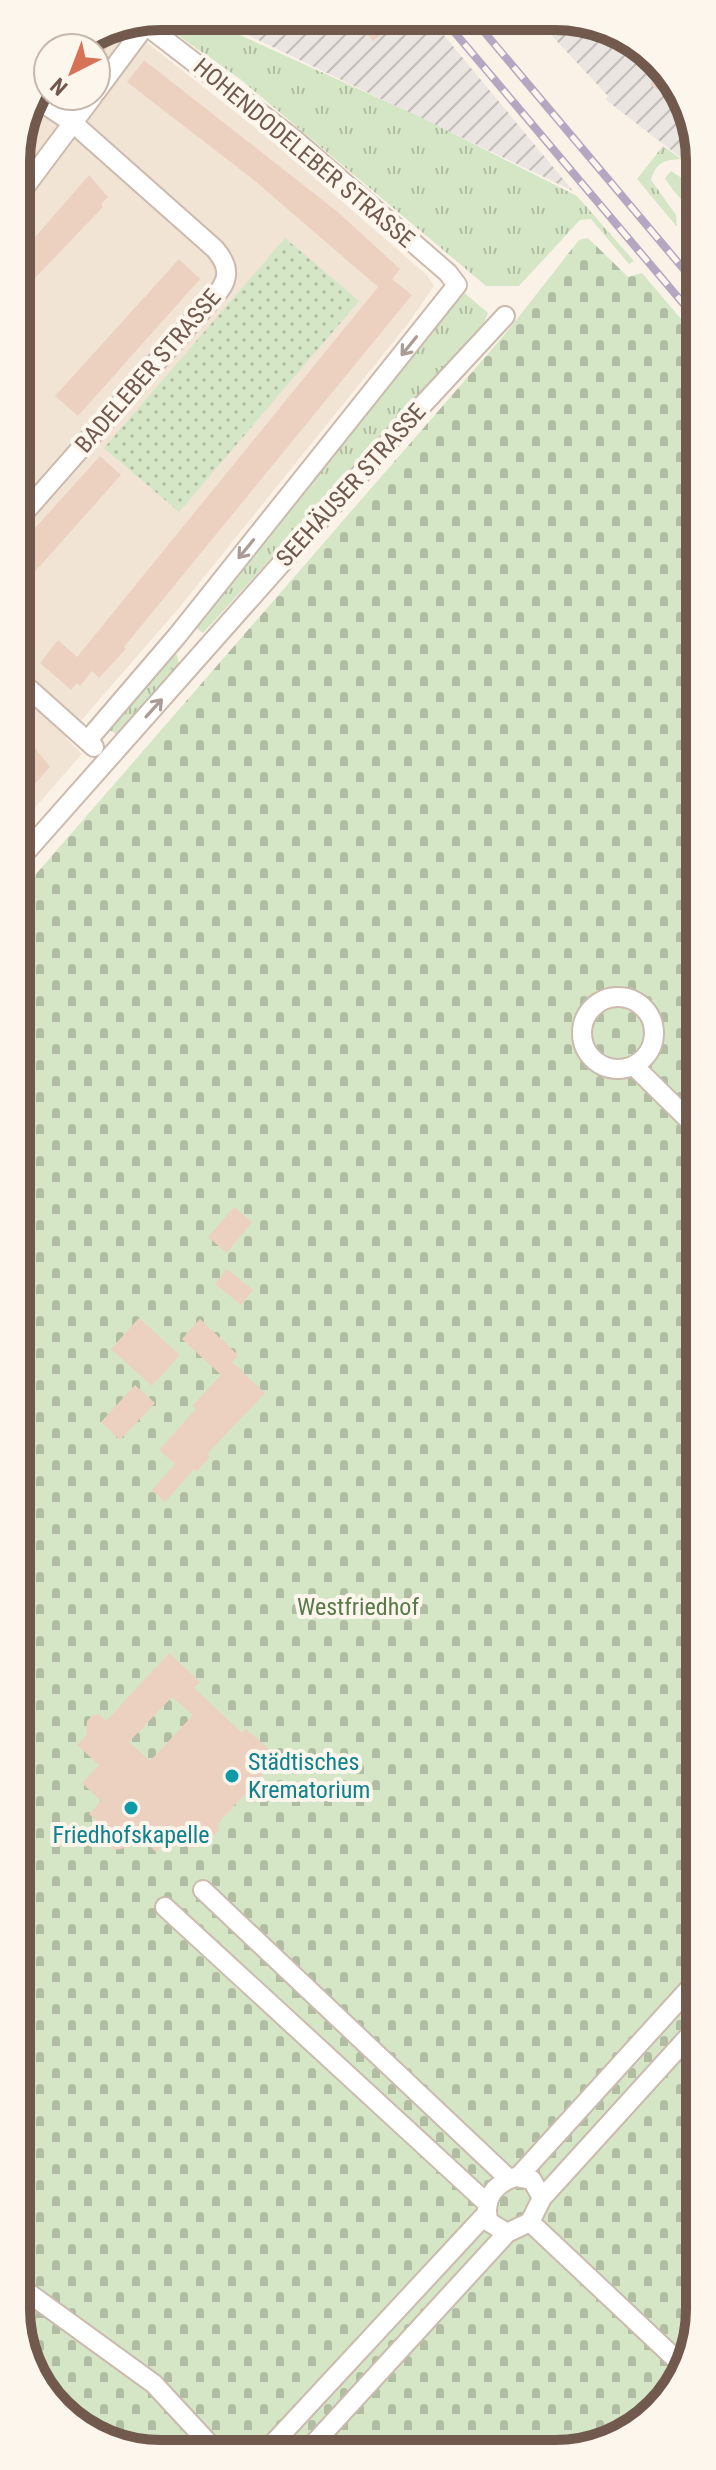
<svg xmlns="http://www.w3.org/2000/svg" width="716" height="2470" viewBox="0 0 716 2470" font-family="'Roboto Condensed',sans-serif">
<defs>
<pattern id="industrial-furrows" width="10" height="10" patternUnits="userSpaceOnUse" patternTransform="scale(2)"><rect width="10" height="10" fill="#eae5e0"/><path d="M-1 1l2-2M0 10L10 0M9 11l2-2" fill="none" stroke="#c2bdb8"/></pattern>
<pattern id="grass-tufts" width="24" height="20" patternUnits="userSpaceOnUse" patternTransform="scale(2)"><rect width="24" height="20" fill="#d4e6c6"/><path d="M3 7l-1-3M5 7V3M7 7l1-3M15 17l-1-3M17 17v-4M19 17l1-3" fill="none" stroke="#b0bda3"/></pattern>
<pattern id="cemetery-stones" width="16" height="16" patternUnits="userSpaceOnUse" patternTransform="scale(2)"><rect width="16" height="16" fill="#d4e6c6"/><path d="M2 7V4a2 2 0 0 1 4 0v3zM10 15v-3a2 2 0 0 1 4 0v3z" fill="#b0bda3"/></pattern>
<pattern id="park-dots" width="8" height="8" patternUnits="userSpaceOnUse" patternTransform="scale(2)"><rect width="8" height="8" fill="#d4e6c6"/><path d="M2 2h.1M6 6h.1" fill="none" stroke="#b0bda3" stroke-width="1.8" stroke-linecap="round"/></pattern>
</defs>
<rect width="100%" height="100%" fill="#faf2e6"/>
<!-- residential -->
<path fill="#f1e4d5" d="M 106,27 L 123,27 L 145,41 L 273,142 L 427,275 L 434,286 L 407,325 L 179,608 L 66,738 L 82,754 L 17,828 L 16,152 L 48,82 L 48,96 L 96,96 L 96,48 L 74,48 Z"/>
<!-- industrial -->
<path fill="url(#industrial-furrows)" d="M 584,19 L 658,59 L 697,133 L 697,170 L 606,100 L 608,96 L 538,21 L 531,27 L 525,20 Z
M 432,21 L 573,191 L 227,25 Z"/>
<!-- grass -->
<path fill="url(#grass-tufts)" d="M 218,25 L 420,117 L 577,196 L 634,261 L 629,264 L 591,219 L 580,220 L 519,286 L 486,286 L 240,79 L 172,31 L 180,26 Z
M 663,146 L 681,159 C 663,160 656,163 651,180 L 676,215 L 677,227 L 637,179 Z
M 671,171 L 697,188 L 697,242 L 688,233 C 699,210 676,198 665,178 Z
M 462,291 L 488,313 L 483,326 L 203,633 L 196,628 L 197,622 Z
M 177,655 L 179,664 L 116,734 L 108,729 L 171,656 Z"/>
<!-- cemetery -->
<path fill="url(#cemetery-stones)" d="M 588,238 L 628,277 L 642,273 L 698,339 L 700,2318 L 664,2404 L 583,2451 L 132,2451 L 58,2411 L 19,2337 L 17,896 L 506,333 L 579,240 Z"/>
<!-- park -->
<path fill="url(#park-dots)" d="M 285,238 L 359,301 L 179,512 L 104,448 Z"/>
<!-- building -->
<path fill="#edd1c0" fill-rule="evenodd" d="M 396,22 L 373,41 L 359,23 L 377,22 Z
M 102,30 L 114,38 L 96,64 L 96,48 L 74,48 Z
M 144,60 L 339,213 L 400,269 L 392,279 L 412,295 L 124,647 L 126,649 L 99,678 L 92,671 L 80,686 L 77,683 L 71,690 L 40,663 L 58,640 L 77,657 L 378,287 L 255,181 L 127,82 Z
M 661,64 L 676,92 L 679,100 L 650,85 Z
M 89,175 L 108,197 L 101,204 L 103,207 L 16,298 L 16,252 L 28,240 L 31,242 Z
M 179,259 L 200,279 L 78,416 L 55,396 Z
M 100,456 L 121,475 L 17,592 L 17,548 Z
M 17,714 L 35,730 L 28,739 L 50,767 L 17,804 Z
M 234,1207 L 252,1222 L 227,1253 L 208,1237 Z
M 227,1269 L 253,1290 L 241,1305 L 215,1284 Z
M 139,1318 L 180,1355 L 152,1386 L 111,1349 Z
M 200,1319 L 238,1355 L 232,1362 L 265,1393 L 207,1454 L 210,1457 L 197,1471 L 194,1469 L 165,1502 L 152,1490 L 175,1464 L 159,1450 L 196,1409 L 192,1406 L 221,1375 L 182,1339 Z
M 135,1385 L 155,1403 L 120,1440 L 101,1422 Z
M 169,1653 L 200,1682 L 194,1688 L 242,1733 L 246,1729 L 279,1758 L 218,1823 L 219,1830 L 211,1838 L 204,1836 L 192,1850 L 174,1834 L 156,1852 L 140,1837 L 130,1847 L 115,1850 L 90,1828 L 96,1820 L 89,1814 L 101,1801 L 82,1783 L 99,1765 L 77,1745 L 86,1736 L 87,1721 L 93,1715 L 100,1715 L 106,1721 ZM 172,1697 L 193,1715 L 150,1761 L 129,1742 Z"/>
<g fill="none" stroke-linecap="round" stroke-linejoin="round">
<!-- minor casing -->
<g stroke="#cbbaad" stroke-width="22">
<path id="minor" d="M 96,92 L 145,26
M 16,199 L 93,96
M 17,521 L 219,291 C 231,276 227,263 215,249 L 73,123 L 40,101
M 17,678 L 94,747
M 87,741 L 177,636 L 457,285 L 448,273 L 295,140 L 147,26
M 17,862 L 403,426 L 505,316
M582 1033a36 36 0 1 1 72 0a36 36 0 1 1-72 0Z
M 634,1066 L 698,1129
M 203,1890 L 509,2179
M 165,1907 L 488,2204
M 515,2177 L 532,2180 L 542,2198 L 530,2222 L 507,2233 L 489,2222 C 482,2200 494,2184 515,2177 Z
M 518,2177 L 699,1978
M 542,2198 L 699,2025
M 530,2222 L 681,2364
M 19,2286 L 154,2384 L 216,2451
M 266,2451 L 486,2214
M 307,2451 L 507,2233"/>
</g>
<!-- minor -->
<use href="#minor" stroke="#fff" stroke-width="18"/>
<!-- rail casing -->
<g stroke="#b5a6c2" stroke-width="8">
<path id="rail" d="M 445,21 L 698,321
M 475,21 L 697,285"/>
</g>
<!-- rail -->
<use href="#rail" stroke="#fdf6ec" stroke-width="5" stroke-dasharray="15" stroke-linecap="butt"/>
</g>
<!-- one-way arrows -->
<defs><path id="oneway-shaft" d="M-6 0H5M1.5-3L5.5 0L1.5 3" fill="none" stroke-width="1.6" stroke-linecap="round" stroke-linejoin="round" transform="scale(2)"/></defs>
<g stroke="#aa9b94">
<use href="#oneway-shaft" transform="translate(409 346) rotate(129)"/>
<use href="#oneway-shaft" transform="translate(246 549) rotate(129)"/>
<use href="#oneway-shaft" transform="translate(154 708) rotate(-48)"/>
</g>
<!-- markers -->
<g fill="#0f9aa8" stroke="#fdf6ec" stroke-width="3">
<circle cx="232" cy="1776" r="8"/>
<circle cx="131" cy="1808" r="8"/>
</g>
<g text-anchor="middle" stroke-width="8" stroke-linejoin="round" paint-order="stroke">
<!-- street labels -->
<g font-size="24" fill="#71594d" stroke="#fdf6ec">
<text transform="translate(304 153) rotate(40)" y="8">HOHENDODELEBER STRASSE</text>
<text transform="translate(148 371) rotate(-49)" y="8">BADELEBER STRASSE</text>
<text transform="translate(351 485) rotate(-48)" y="8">SEEHÄUSER STRASSE</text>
</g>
<!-- park labels -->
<g font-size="24" fill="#597a4a" stroke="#fdf6ec">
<text x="358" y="1615">Westfriedhof</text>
</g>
<!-- culture labels -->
<g font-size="24" fill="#0d838f" stroke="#fdf6ec" text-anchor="start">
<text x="248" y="1770">Städtisches<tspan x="248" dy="28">Krematorium</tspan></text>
<text x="131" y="1843" text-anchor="middle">Friedhofskapelle</text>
</g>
</g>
<!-- crop -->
<path d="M0 0H716V2470H0ZM161 30H555A131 131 0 0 1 686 161V2309A131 131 0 0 1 555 2440H161A131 131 0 0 1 30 2309V161A131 131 0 0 1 161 30Z" fill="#fdf6ec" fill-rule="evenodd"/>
<path fill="none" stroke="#71594d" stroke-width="10" d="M161 30H555A131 131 0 0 1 686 161V2309A131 131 0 0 1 555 2440H161A131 131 0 0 1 30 2309V161A131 131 0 0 1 161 30Z"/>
<!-- north arrow -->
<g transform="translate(72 72) rotate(222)"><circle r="38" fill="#fdf6ec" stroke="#c5b7ac" stroke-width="2"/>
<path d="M0-6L14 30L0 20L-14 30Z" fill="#d87257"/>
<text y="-12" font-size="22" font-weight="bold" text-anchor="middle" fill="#71594d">N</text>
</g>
</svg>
